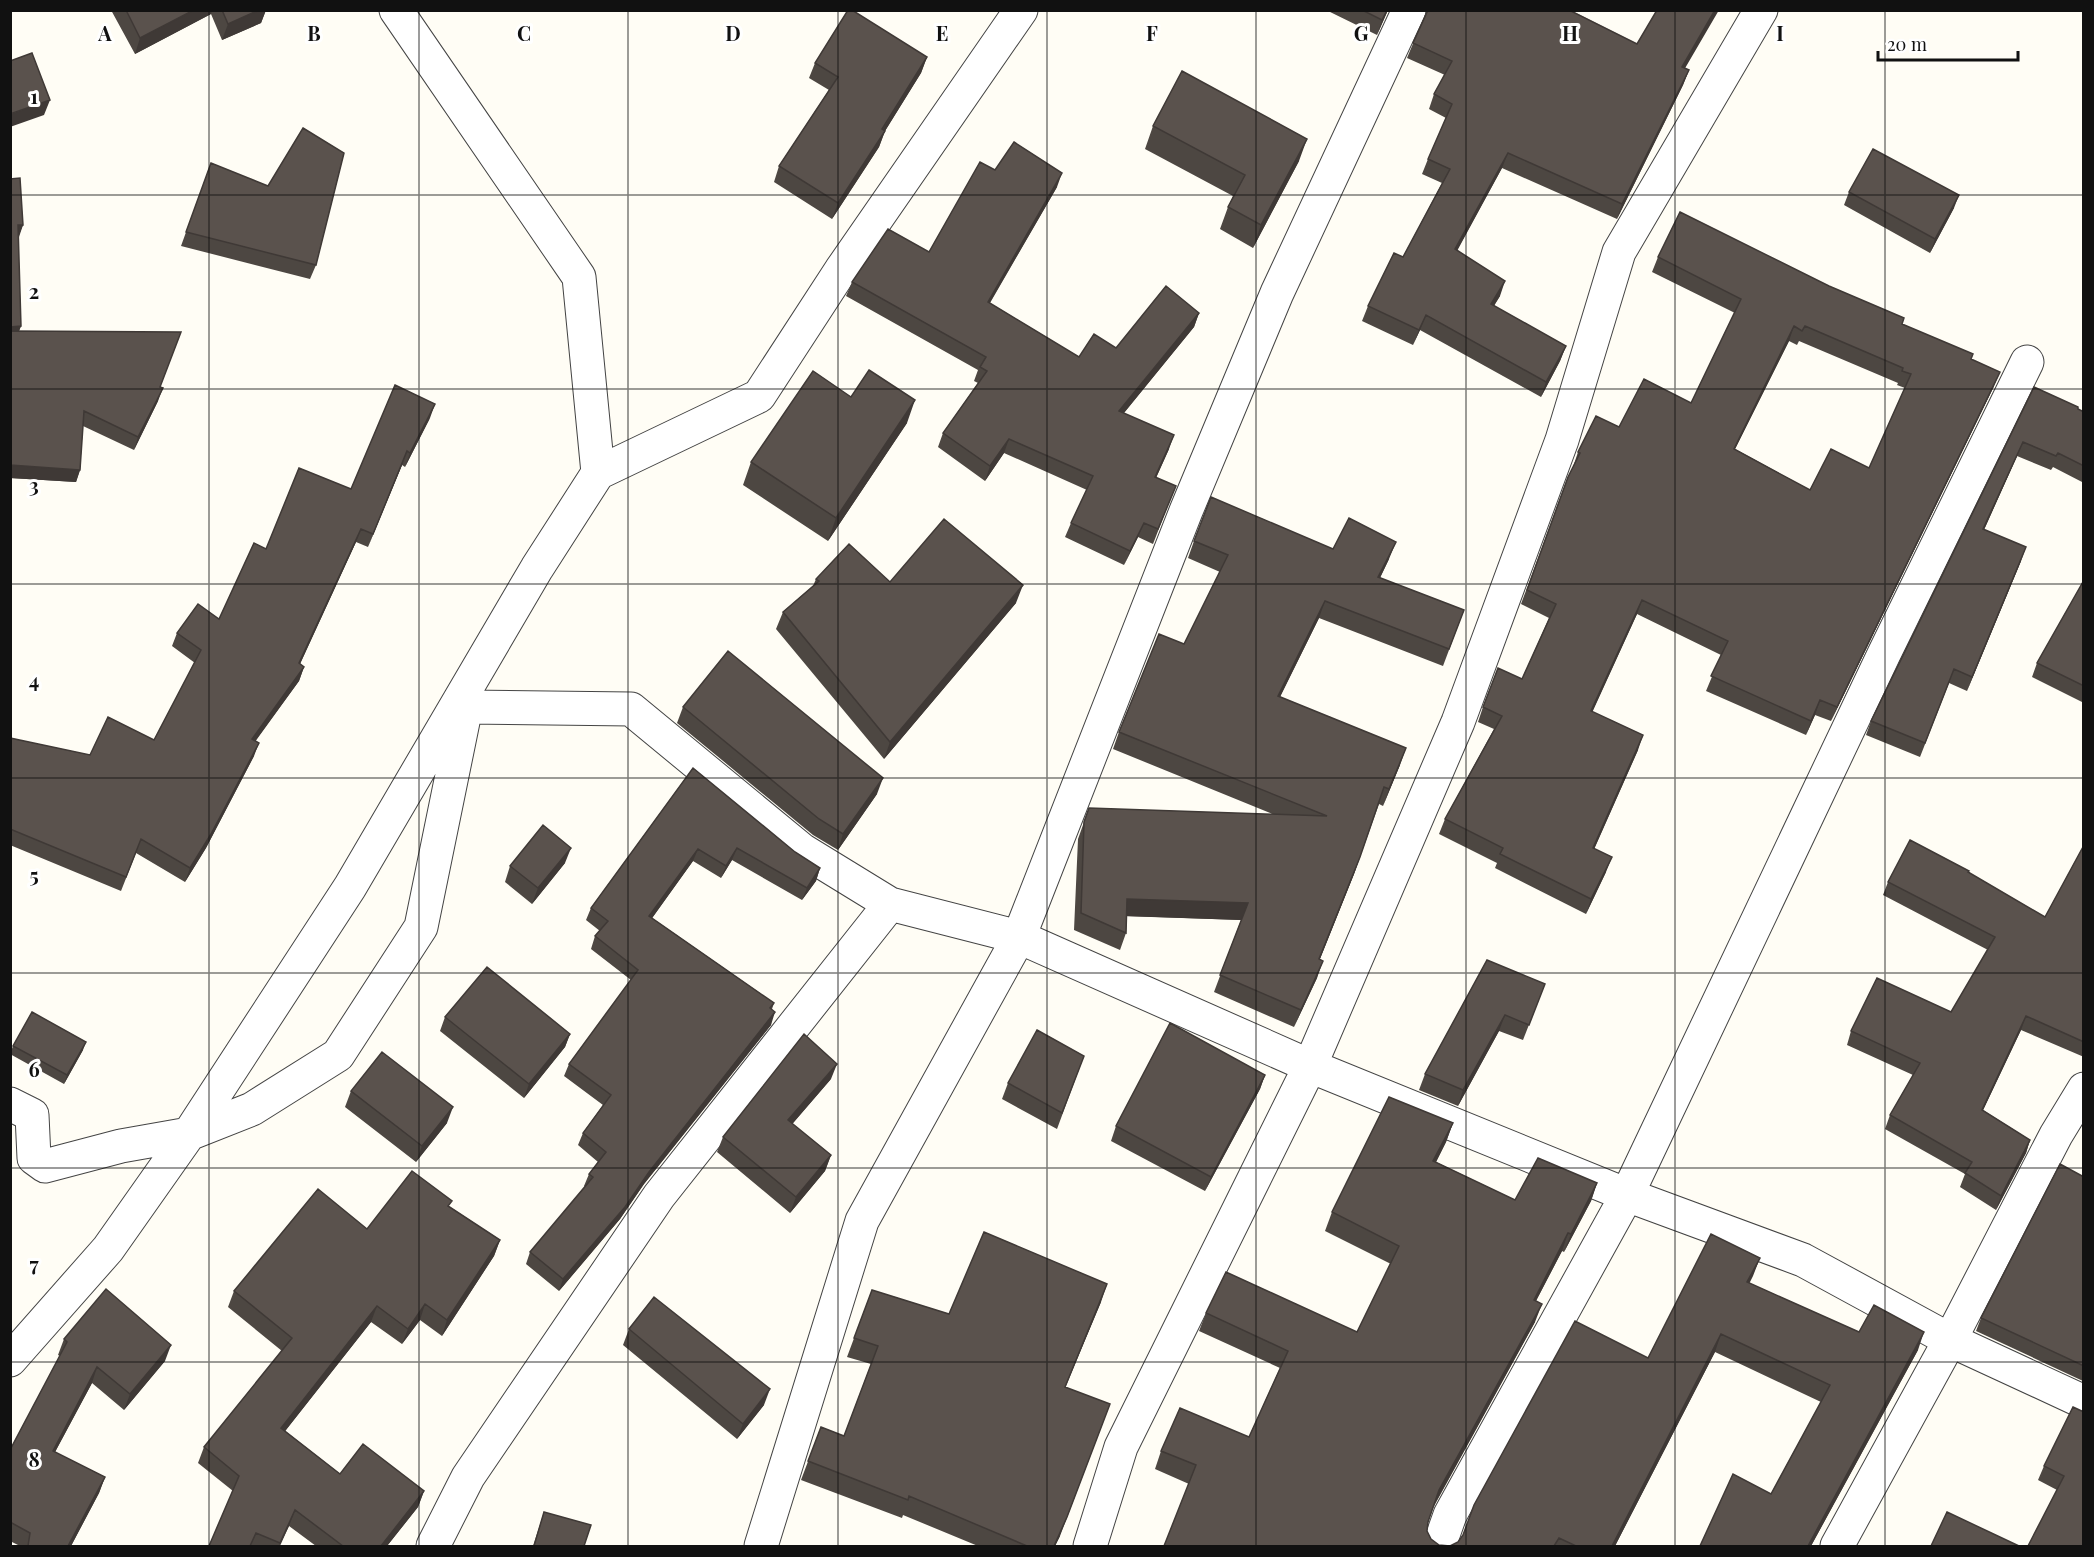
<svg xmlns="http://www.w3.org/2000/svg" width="2094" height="1557" viewBox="0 0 2094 1557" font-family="'Playfair Display',serif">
<rect width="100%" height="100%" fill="#fffdf5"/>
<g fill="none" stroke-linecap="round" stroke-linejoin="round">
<!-- minor casing -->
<g stroke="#444" stroke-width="35">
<path id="minor" d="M 396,10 L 579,277 L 598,473
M 10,1104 L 32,1115 L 34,1158 L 45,1166 L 121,1146 L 189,1134 L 252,1109 L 338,1055 L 421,927 L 466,707 L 631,709 L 802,850 L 890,904
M 10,1360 L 108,1249 L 189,1134 L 350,887 L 537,568 L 598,473 L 759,396 L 841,270 L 1021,10
M 433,1546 L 468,1477 L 659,1196 L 890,904 L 1019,937 L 1310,1066 L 1627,1195 L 1803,1260 L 1950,1340 L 2084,1402
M 761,1546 L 862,1221 L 1019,937 L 1186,511 L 1277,293 L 1409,10
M 1090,1546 L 1121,1447 L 1310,1066 L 1458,722 L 1562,440 L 1619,252 L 1761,10
M 1439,1546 L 1450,1515 L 1627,1195 L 1884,654 L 2027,362
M 1837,1546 L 1950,1340 L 2056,1135 L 2084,1089"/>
</g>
<!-- minor -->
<use href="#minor" stroke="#fff" stroke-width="33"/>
</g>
<!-- wall -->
<path fill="#4d4742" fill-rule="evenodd" d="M 111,10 L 266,10 L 261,23 L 222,40 L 211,14 L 135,54 Z
M 1326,10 L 1388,10 L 1377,35 Z
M 1427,10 L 1570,10 L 1689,70 L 1683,85 L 1617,219 L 1502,168 L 1457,250 L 1500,296 L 1494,306 L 1566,346 L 1560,361 L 1541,397 L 1420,330 L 1413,345 L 1362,321 L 1368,306 L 1403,257 L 1442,183 L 1422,174 L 1428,159 L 1446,118 L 1429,109 L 1434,94 L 1445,75 L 1407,58 Z
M 927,57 L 921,73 L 885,131 L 879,147 L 832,219 L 774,182 L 779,166 L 829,90 L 809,78 L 815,63 Z
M 1153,126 L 1299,161 L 1253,248 L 1220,229 L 1228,207 L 1233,196 L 1145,149 Z
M 211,163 L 316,265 L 310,279 L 181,246 Z
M 995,170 L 1057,187 L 990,303 L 1079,357 L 1116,348 L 1199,313 L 1194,327 L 1124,413 L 1169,449 L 1156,478 L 1170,500 L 1153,544 L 1138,537 L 1124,565 L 1065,537 L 1071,523 L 1087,490 L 1004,453 L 985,481 L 938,447 L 943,433 L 978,383 L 974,381 L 978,370 L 846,296 L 852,282 L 929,252 Z
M 10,179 L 23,225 L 18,237 L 21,326 L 19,331 L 160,387 L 158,401 L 134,450 L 83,426 L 80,470 L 76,482 L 10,478 Z
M 1849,192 L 1954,208 L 1930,253 L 1844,205 Z
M 1658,257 L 1902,324 L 1971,359 L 1994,386 L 1831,721 L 1815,715 L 1806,735 L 1706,691 L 1721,655 L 1637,614 L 1592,712 L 1638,750 L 1594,849 L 1606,872 L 1586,914 L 1495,868 L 1497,863 L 1439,834 L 1445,819 L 1494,729 L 1478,722 L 1483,707 L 1522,679 L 1549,618 L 1521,604 L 1568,477 L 1573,467 L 1578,452 L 1619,427 L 1691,403 L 1735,313 L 1652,272 ZM 1789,341 L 1797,345 L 1799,341 L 1898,383 L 1897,385 L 1905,388 L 1869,468 L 1810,490 L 1735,449 Z
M 2034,387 L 2084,412 L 2084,483 L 2053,467 L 2051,470 L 2017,456 L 1984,530 L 2021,561 L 1967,691 L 1949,683 L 1920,757 L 1866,735 L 1871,721 Z
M 851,397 L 907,423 L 828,541 L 743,485 L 751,462 Z
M 430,418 L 405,467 L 402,465 L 368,547 L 356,542 L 300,664 L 304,667 L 299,681 L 255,741 L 254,756 L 206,848 L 185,882 L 136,853 L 121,891 L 10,845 L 10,738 L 90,755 L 154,740 L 195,663 L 172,646 L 177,633 L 219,619 L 266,549 L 351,489 Z
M 1194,541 L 1333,549 L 1389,559 L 1380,578 L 1464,610 L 1443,666 L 1319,618 L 1280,697 L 1400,765 L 1383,806 L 1379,804 L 1354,874 L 1320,959 L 1317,978 L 1294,1027 L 1214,992 L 1241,920 L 1127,916 L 1126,933 L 1120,950 L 1074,930 L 1078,839 L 1089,808 L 1275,815 L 1113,749 L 1119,732 L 1184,644 L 1220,572 L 1188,558 Z
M 816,579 L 890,582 L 1016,603 L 884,759 L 776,629 L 783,612 L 813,586 Z
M 2084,580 L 2084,703 L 2032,677 L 2037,663 Z
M 683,707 L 877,794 L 838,850 L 813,835 L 677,723 Z
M 693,768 L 795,852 L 820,868 L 816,881 L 802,900 L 732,860 L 721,878 L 693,861 L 652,918 L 774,1003 L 772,1009 L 771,1025 L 644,1184 L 620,1219 L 559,1291 L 526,1264 L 530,1252 L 585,1187 L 584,1186 L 589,1174 L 598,1162 L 578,1145 L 583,1133 L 603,1105 L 564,1076 L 569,1064 L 631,980 L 591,949 L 595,936 L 600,931 L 586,920 L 591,908 Z
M 2084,845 L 2084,1057 L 2021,1030 L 1983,1110 L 2030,1140 L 2026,1153 L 1996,1210 L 1960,1187 L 1965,1174 L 1885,1129 L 1890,1115 L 1913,1075 L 1847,1045 L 1851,1031 L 1951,1012 L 1988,950 L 1883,895 L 1888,882 L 1968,873 L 2045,917 Z
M 565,863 L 532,904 L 505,882 L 510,866 Z
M 1487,960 L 1539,999 L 1523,1040 L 1499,1031 L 1458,1106 L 1419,1090 L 1425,1074 Z
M 445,1017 L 570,1034 L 565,1047 L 524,1098 L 440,1031 Z
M 13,1046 L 83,1050 L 64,1084 L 10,1054 Z
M 1084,1056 L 1057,1129 L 1002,1099 L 1008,1083 Z
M 1265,1075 L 1260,1089 L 1205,1191 L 1111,1141 L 1116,1126 Z
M 831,1079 L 792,1124 L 831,1155 L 825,1171 L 790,1213 L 717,1152 L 723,1137 Z
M 351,1091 L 447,1123 L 416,1162 L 345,1107 Z
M 1453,1123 L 1446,1142 L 1436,1162 L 1515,1200 L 1597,1183 L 1591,1201 L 1564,1252 L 1562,1251 L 1536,1301 L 1535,1322 L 1433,1508 L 1428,1522 L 1427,1531 L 1431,1539 L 1439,1545 L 1450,1546 L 1458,1542 L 1648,1358 L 1760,1258 L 1749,1283 L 1859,1332 L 1918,1350 L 1811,1546 L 1700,1546 L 1771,1494 L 1821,1402 L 1715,1352 L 1615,1546 L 1164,1546 L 1189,1484 L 1155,1469 L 1161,1451 L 1249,1437 L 1280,1368 L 1199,1331 L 1206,1313 L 1357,1332 L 1391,1264 L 1325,1231 L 1332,1212 Z
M 2084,1177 L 2084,1379 L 2083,1381 L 1976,1331 L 1981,1318 Z
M 450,1207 L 500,1240 L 494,1256 L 442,1336 L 420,1320 L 402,1344 L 371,1322 L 285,1431 L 340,1474 L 424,1491 L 418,1507 L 387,1546 L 316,1546 L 289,1526 L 280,1546 L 209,1546 L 233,1491 L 198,1463 L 204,1447 L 282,1351 L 228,1307 L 234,1291 L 367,1229 Z
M 872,1290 L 949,1314 L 1101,1302 L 1065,1387 L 1060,1536 L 1055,1546 L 978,1546 L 903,1515 L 902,1518 L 801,1480 L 821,1427 L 844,1436 L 871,1364 L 847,1357 Z
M 629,1329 L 764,1405 L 737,1439 L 623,1345 Z
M 64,1339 L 165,1361 L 124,1410 L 92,1383 L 55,1452 L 105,1477 L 99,1493 L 71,1546 L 20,1546 L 10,1541 L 10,1450 L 60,1356 L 58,1355 Z
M 2084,1412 L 2084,1546 L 2057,1490 L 2038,1480 L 2044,1466 Z
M 544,1512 L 584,1546 L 533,1546 Z"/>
<!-- shaded-wall -->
<path fill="#3f3936" d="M 194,10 L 212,10 L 211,14 L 135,54 L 140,38 Z
M 259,10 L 266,10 L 261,23 L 222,40 L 228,24 Z
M 1387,10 L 1388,10 L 1377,35 L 1382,20 Z
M 1715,10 L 1719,10 L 1677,82 L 1682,67 Z
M 927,57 L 921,73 L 885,131 L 879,147 L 832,219 L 838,203 Z
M 1689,70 L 1683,85 L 1617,219 L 1622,204 Z
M 50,100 L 44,115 L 10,127 L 10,114 Z
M 1307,139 L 1299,161 L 1253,248 L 1261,225 Z
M 1508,153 L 1502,168 L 1450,264 L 1455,249 Z
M 1062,173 L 1057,187 L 982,316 L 988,302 Z
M 1959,195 L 1954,208 L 1930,253 L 1935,239 Z
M 18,225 L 23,225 L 18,240 Z
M 1505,281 L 1500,296 L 1485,319 L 1491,304 Z
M 1199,313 L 1194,327 L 1114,425 L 1119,411 Z
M 1426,315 L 1420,330 L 1413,345 L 1419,330 Z
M 21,326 L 15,341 L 10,341 L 10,327 Z
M 1794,326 L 1789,341 L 1728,463 L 1734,449 Z
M 1566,346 L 1560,361 L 1541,397 L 1546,382 Z
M 2000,372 L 1994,386 L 1831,721 L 1837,707 Z
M 163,388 L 158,401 L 134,450 L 138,437 Z
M 915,400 L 907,423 L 828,541 L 836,518 Z
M 435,404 L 430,418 L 405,467 L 410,453 Z
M 1174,435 L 1169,449 L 1150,491 L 1155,477 Z
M 1009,439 L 1004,453 L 985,481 L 990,466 Z
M 2023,442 L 2017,456 L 1978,543 L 1983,529 Z
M 407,451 L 402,465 L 368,547 L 373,534 Z
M 10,465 L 80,470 L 76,482 L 10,478 Z
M 1144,523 L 1138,537 L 1124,565 L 1130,551 Z
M 361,529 L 356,542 L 294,677 L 299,663 Z
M 1396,542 L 1389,559 L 1372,594 L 1378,577 Z
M 2026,547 L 2021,561 L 1967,691 L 1972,677 Z
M 1023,585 L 1016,603 L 884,759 L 890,742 Z
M 1642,600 L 1637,614 L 1586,726 L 1591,711 Z
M 1325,601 L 1319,618 L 1272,713 L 1278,696 Z
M 304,667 L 299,681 L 247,753 L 252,739 Z
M 1820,700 L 1815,715 L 1806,735 L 1811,721 Z
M 1643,735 L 1638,750 L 1588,863 L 1593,848 Z
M 259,743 L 254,756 L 206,848 L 185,882 L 190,868 Z
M 1406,748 L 1400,765 L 1383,806 L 1389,789 Z
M 883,778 L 877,794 L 838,850 L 843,834 Z
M 571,848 L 565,863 L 532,904 L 538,888 Z
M 737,848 L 732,860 L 721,878 L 726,866 Z
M 698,849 L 693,861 L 645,928 L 649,916 Z
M 1360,857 L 1354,874 L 1313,976 L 1319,959 Z
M 1612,857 L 1606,872 L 1586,914 L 1591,899 Z
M 820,868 L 816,881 L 802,900 L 807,888 Z
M 1127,899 L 1248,903 L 1242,920 L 1121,916 Z
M 1323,961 L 1317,978 L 1294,1027 L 1301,1010 Z
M 775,1012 L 771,1025 L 644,1184 L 620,1219 L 559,1291 L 563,1279 Z
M 1505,1015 L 1499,1031 L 1458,1106 L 1463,1090 Z
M 2026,1016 L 2021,1030 L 1977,1123 L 1982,1110 Z
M 570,1034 L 565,1047 L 524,1098 L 529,1084 Z
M 86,1042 L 83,1050 L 64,1084 L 67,1075 Z
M 837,1064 L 831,1079 L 782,1136 L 788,1120 Z
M 1265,1075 L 1260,1089 L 1205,1191 L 1211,1177 Z
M 453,1107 L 447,1123 L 416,1162 L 422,1146 Z
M 1453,1123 L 1446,1142 L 1427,1180 L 1433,1161 Z
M 2030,1140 L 2026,1153 L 1996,1210 L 2001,1196 Z
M 831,1155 L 825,1171 L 790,1213 L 796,1197 Z
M 1597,1183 L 1591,1201 L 1564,1252 L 1571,1234 Z
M 1568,1233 L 1562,1251 L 1527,1318 L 1534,1300 Z
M 500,1240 L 494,1256 L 442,1336 L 447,1320 Z
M 1760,1258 L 1753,1276 L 1741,1300 L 1747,1282 Z
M 1107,1284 L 1101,1302 L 1058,1405 L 1065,1387 Z
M 425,1304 L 420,1320 L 402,1344 L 408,1329 Z
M 1542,1304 L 1535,1322 L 1432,1509 L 1439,1490 Z
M 377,1306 L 371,1322 L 275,1444 L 281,1428 Z
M 1924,1332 L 1918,1350 L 1811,1546 L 1808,1546 Z
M 1721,1334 L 1715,1352 L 1615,1546 L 1612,1546 Z
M 171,1345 L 165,1361 L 124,1410 L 130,1394 Z
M 97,1367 L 92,1383 L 47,1467 L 53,1451 Z
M 770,1389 L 764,1405 L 737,1439 L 743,1424 Z
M 1110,1404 L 1060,1536 L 1055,1546 L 1054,1546 Z
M 105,1477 L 99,1493 L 71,1546 L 68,1546 Z
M 424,1491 L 418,1507 L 387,1546 L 381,1546 Z
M 295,1510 L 289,1526 L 279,1546 L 280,1543 Z"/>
<!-- building -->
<path fill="#5a524d" stroke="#3f3936" stroke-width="1.5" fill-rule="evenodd" d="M 126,10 L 194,10 L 140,38 Z
M 222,10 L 259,10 L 228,24 Z
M 848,10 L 852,10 L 927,57 L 882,129 L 885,131 L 838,203 L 779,166 L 838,77 L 815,63 Z
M 1362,10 L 1387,10 L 1382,20 Z
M 1428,10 L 1569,10 L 1637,44 L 1657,10 L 1715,10 L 1682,67 L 1689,70 L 1622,204 L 1508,153 L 1455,249 L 1505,281 L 1491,304 L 1566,346 L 1546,382 L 1426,315 L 1419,330 L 1368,306 L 1394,253 L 1403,257 L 1450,169 L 1428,159 L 1452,104 L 1434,94 L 1452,61 L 1413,43 Z
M 32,53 L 50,100 L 10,114 L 10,61 Z
M 1182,71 L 1307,139 L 1261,225 L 1228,207 L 1245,175 L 1153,126 Z
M 303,128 L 344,153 L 316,265 L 186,232 L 211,163 L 268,186 Z
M 1014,142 L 1062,173 L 988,302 L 1079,357 L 1094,334 L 1116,348 L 1166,286 L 1199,313 L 1119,411 L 1174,435 L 1155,477 L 1176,486 L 1158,529 L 1144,523 L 1130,551 L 1071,523 L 1093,476 L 1009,439 L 990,466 L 943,433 L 987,371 L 980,367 L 986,357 L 852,282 L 888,229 L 929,252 L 980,162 L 995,170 Z
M 1873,149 L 1959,195 L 1935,239 L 1849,192 Z
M 20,178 L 23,225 L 18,225 L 21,326 L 10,327 L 10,179 Z
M 1680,212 L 1829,286 L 1904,318 L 1902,324 L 1973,354 L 1971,359 L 2000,372 L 1837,707 L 1820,700 L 1811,721 L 1711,676 L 1728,641 L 1642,600 L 1591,711 L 1643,735 L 1593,848 L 1612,857 L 1591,899 L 1500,854 L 1503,848 L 1445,819 L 1502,716 L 1483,707 L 1498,668 L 1522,679 L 1556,604 L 1527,590 L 1568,477 L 1580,453 L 1578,452 L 1596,416 L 1619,427 L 1644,379 L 1691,403 L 1741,299 L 1658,257 ZM 1794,326 L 1802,331 L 1805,326 L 1903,368 L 1902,371 L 1911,374 L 1869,468 L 1831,449 L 1810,490 L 1734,449 Z
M 10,331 L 181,332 L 160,387 L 163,388 L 138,437 L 84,411 L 80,470 L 10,465 Z
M 869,370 L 915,400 L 836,518 L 751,462 L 813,371 L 851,397 Z
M 395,385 L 435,404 L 410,453 L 407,451 L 373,534 L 361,529 L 299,663 L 304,667 L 252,739 L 259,743 L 211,834 L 190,868 L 141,839 L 126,877 L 10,829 L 10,738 L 90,755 L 108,717 L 154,740 L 201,650 L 177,633 L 198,604 L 219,619 L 254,543 L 266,549 L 299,468 L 351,489 Z
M 2034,387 L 2078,407 L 2078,409 L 2084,412 L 2084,466 L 2058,453 L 2056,456 L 2023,442 L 1983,529 L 2026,547 L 1972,677 L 1954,669 L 1925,743 L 1871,721 Z
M 1211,497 L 1333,549 L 1349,518 L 1396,542 L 1378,577 L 1464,610 L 1449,649 L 1325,601 L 1278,696 L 1406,748 L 1389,789 L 1384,787 L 1360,857 L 1319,959 L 1323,961 L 1301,1010 L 1220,975 L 1248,903 L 1127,899 L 1126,933 L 1081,913 L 1084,822 L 1089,808 L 1327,816 L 1119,732 L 1159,634 L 1184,644 L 1228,555 L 1194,541 Z
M 944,519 L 1023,585 L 890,742 L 783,612 L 819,581 L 816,579 L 849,544 L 890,582 Z
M 2084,580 L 2084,686 L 2037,663 Z
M 728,651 L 883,778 L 843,834 L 819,819 L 683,707 Z
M 693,768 L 795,852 L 820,868 L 807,888 L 737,848 L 726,866 L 698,849 L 649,916 L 774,1003 L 770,1008 L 775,1012 L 649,1172 L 625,1207 L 563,1279 L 530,1252 L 593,1177 L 589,1174 L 606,1152 L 583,1133 L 611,1095 L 569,1064 L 638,970 L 595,936 L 608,921 L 591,908 Z
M 543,825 L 571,848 L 538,888 L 510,866 Z
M 1910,840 L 1969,871 L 1968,872 L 2045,917 L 2084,845 L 2084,1042 L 2026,1016 L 1982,1110 L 2030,1140 L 2001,1196 L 1965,1173 L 1972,1162 L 1890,1115 L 1920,1063 L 1851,1031 L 1877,978 L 1951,1012 L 1995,937 L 1888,882 Z
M 1487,960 L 1545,984 L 1529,1025 L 1505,1015 L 1463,1090 L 1425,1074 Z
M 487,967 L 570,1034 L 529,1084 L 445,1017 Z
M 32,1012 L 86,1042 L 67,1075 L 13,1046 Z
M 1170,1023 L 1265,1075 L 1211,1177 L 1116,1126 Z
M 1037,1030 L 1084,1056 L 1062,1113 L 1008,1083 Z
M 804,1034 L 837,1064 L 788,1120 L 831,1155 L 796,1197 L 723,1137 Z
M 382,1052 L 453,1107 L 422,1146 L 351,1091 Z
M 1389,1097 L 1453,1123 L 1433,1161 L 1515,1200 L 1538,1158 L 1597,1183 L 1571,1234 L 1568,1233 L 1534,1300 L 1542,1304 L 1439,1490 L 1428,1522 L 1427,1531 L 1431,1539 L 1439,1545 L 1450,1546 L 1458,1542 L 1463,1535 L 1474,1505 L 1575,1321 L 1648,1358 L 1711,1234 L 1760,1258 L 1747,1282 L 1859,1332 L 1874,1305 L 1924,1332 L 1808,1546 L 1700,1546 L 1733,1474 L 1771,1494 L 1830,1385 L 1721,1334 L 1612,1546 L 1576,1546 L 1559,1538 L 1554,1546 L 1164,1546 L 1196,1465 L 1161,1451 L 1180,1408 L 1249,1437 L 1288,1351 L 1206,1313 L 1226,1272 L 1357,1332 L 1399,1246 L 1332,1212 Z
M 2060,1164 L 2084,1177 L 2084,1366 L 1981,1318 Z
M 412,1171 L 452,1201 L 448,1206 L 500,1240 L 447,1320 L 425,1304 L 408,1329 L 377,1306 L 281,1428 L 340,1474 L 363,1444 L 424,1491 L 381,1546 L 343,1546 L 295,1510 L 280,1543 L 256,1533 L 250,1546 L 209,1546 L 239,1476 L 204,1447 L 292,1338 L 234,1291 L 318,1189 L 367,1229 Z
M 984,1232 L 1107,1284 L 1065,1387 L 1110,1404 L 1067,1517 L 1054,1546 L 1027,1546 L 909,1496 L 908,1500 L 808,1461 L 821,1427 L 844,1436 L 878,1346 L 854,1338 L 872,1290 L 949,1314 Z
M 106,1289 L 171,1345 L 130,1394 L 97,1367 L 53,1451 L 105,1477 L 68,1546 L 28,1546 L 30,1533 L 10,1522 L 10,1450 L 67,1342 L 64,1339 Z
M 654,1297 L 770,1389 L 743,1424 L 629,1329 Z
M 2073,1407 L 2084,1412 L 2084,1546 L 2028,1546 L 2064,1476 L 2044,1466 Z
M 544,1512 L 591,1525 L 584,1546 L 534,1546 Z
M 1947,1512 L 2019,1546 L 1931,1546 Z"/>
<!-- grid -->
<path fill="none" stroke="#111" stroke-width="1.5" stroke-opacity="0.55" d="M 209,10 L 209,1546M 419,10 L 419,1546M 628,10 L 628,1546M 838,10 L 838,1546M 1047,10 L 1047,1546M 1256,10 L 1256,1546M 1466,10 L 1466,1546M 1675,10 L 1675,1546M 1885,10 L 1885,1546M 10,195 L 2084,195M 10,389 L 2084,389M 10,584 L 2084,584M 10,778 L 2084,778M 10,973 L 2084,973M 10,1168 L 2084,1168M 10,1362 L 2084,1362"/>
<g font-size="20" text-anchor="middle" font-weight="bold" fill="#111" stroke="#fff" stroke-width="6" stroke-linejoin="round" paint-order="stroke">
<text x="105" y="41">A</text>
<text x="314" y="41">B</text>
<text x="524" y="41">C</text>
<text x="733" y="41">D</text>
<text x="942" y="41">E</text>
<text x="1152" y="41">F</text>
<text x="1361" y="41">G</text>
<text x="1570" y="41">H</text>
<text x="1780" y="41">I</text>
<text x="34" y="104">1</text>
<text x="34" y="299">2</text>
<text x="34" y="493">3</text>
<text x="34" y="688">4</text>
<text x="34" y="883">5</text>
<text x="34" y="1077">6</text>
<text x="34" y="1272">7</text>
<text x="34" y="1467">8</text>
</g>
<!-- border -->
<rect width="2094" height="1557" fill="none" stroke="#111111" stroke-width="24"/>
<!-- scale -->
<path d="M1878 51v9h140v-9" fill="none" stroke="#111111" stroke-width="3"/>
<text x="1887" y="51" font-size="18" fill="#111111" stroke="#ffffff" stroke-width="4.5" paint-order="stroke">20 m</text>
</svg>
